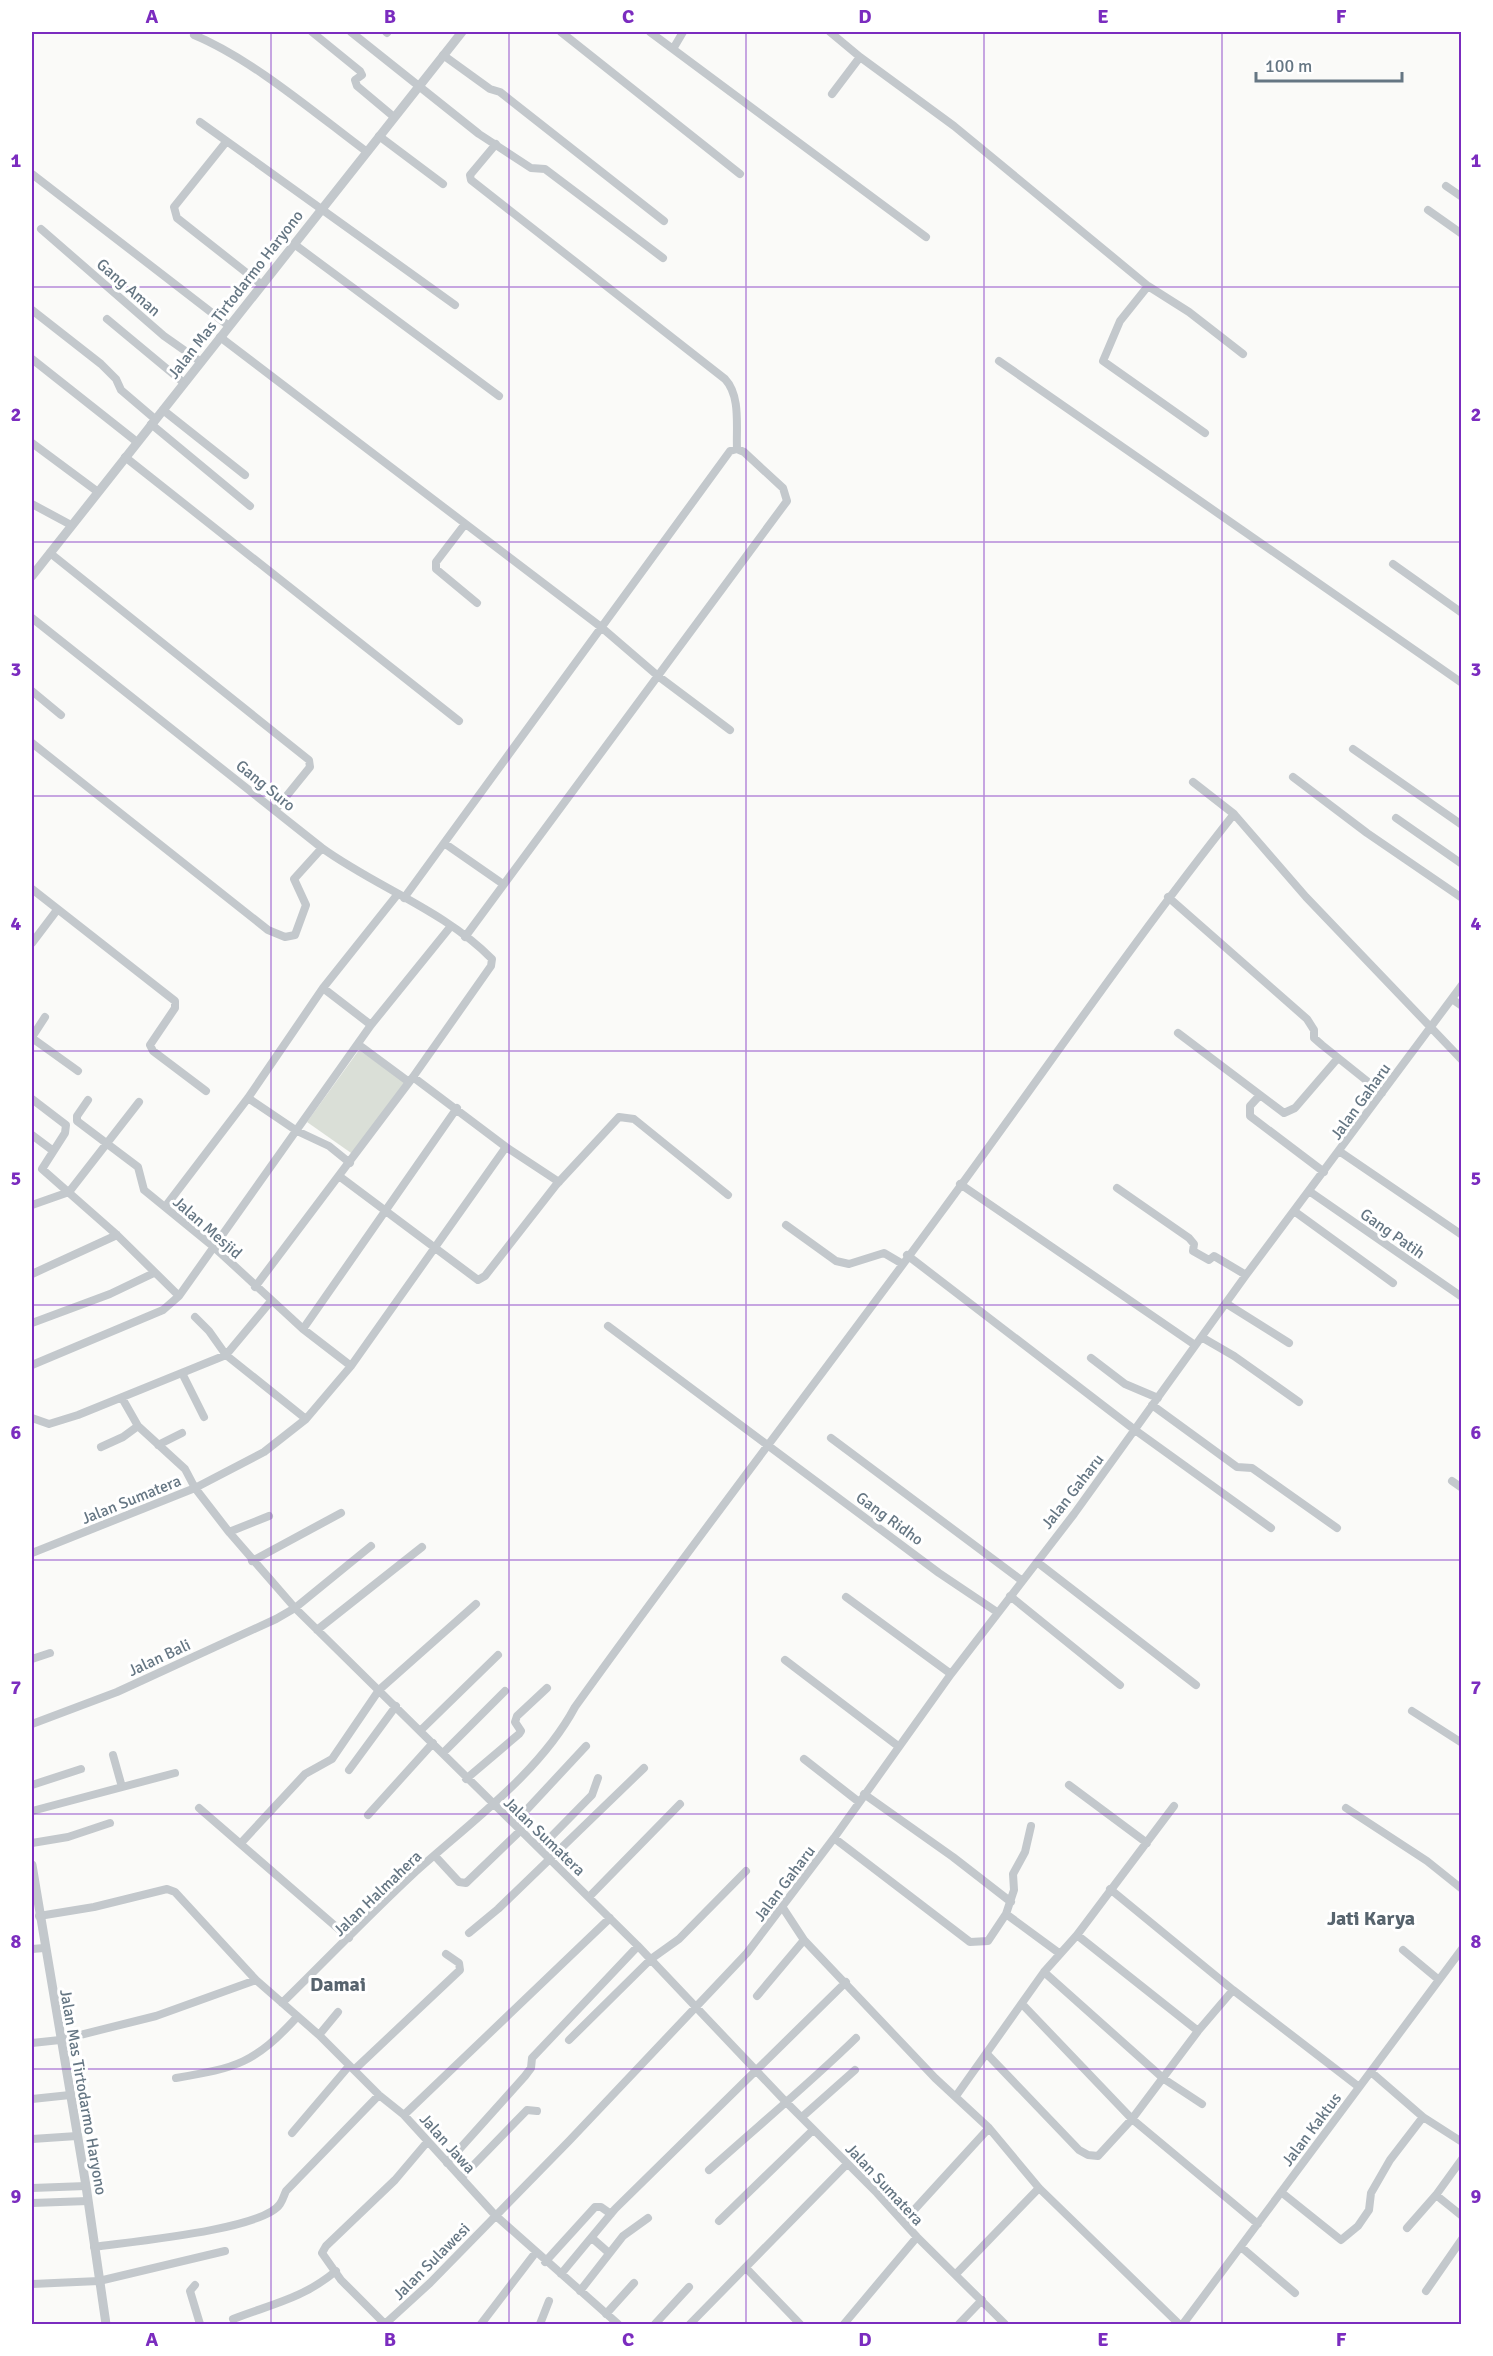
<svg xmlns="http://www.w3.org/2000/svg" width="1493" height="2356" viewBox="0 0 1493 2356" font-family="Signika,sans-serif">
<rect width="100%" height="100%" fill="#fafaf8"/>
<!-- green -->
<path fill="#dadfd7" d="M 359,1050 L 406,1083 L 354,1155 L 307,1122 Z"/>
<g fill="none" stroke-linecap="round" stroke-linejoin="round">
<!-- minor -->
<path stroke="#c3c8cc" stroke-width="8" d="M 197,32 L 194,35 C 252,59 316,114 367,152
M 312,32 L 360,71 L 362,75 L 355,80 L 357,86 L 394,117
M 351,32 L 479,134 L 531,168 L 545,169 L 663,258
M 386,32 L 387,33
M 561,32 L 740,174
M 650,32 L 926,237
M 830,32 L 860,57 L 954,126 L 1148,286 L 1189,312 L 1243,354
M 673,49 L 683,32
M 443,55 L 490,89 L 500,92 L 664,221
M 832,94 L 860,57
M 200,122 L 455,305
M 379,136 L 443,184
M 226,142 L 174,207 L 177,218 L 262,285
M 496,144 L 470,175 L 471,180 L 725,379 C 741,396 736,427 737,449
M 32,174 L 229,326
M 1446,186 L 1462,197
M 1428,210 L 1462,234
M 41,229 L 164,336 L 201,362
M 294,244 L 499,396
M 1148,286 L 1120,321 L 1103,361 L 1205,433
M 32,310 L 101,364 L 116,379 L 121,390 L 155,419
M 107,319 L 184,383
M 220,337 L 601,627 L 658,676 L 730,730
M 32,359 L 137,442
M 999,361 L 1462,683
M 163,410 L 245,475
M 151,424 L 250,506
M 32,443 L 98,492
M 125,457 L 459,721
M 32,504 L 71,525
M 465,524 L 436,562 L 436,569 L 477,603
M 50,553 L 309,760 L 310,767 L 276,809
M 1393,564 L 1462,613
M 32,618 L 322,848 C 376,887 445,911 492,959 L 491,966 L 413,1077 L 255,1287
M 32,691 L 61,715
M 32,743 L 268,930 L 285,937 L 295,935 L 306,905 L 294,879 L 322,848
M 1353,749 L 1462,825
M 1293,777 L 1367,833 L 1462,898
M 1193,782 L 1234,814 L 1306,897 L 1462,1060
M 1396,818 L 1462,864
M 444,843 L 503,884
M 32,889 L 175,1001 L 175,1008 L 150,1045 L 153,1051 L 206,1091
M 1168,897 L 1307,1019 L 1314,1030 L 1314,1038 L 1322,1045 L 1382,1093
M 404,898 L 730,451 L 737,449 L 744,452 L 783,488 L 787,501 L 465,937
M 32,943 L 57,910
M 323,988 L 371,1025
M 1452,999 L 1462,1006
M 1178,1033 L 1284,1113 L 1295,1108 L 1338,1058
M 32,1037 L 45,1017
M 32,1038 L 78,1071
M 359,1045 L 409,1082
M 413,1077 L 506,1147 L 559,1182
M 1260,1095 L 1250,1106 L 1250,1116 L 1324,1172
M 248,1098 L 297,1131 L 329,1146 L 350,1163
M 32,1099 L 66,1125 L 65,1133 L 42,1169 L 117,1235 L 179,1296 L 371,1025 L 451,926
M 88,1100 L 77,1116 L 77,1121 L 138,1167 L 144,1190 L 215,1248 L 303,1329 L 351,1366
M 32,1135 L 52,1150
M 1339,1151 L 1462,1235
M 339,1176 L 478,1280 L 485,1276 L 556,1185 L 619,1117 L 634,1119 L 728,1195
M 960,1184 L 1195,1345
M 1117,1188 L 1189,1238 L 1194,1244 L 1193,1251 L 1209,1260 L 1214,1256 L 1246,1275
M 1309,1191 L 1462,1297
M 32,1205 L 69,1192 L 139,1102
M 165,1207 L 248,1098 L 323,988 L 397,895
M 1294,1211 L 1393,1283
M 786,1225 L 836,1261 L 849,1264 L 884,1253 L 901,1263
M 907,1255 L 1135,1430 L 1271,1528
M 32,1274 L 117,1235
M 1227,1304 L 1289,1343
M 195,1317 L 209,1331 L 226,1355 L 306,1419
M 32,1323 L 110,1294 L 154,1273
M 608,1326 L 939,1573 L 997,1612
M 303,1329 L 457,1108
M 1203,1338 L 1234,1356 L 1299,1402
M 1091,1358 L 1125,1384 L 1158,1398
M 32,1365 L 163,1310 L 179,1296
M 182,1373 L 204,1417
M 122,1398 L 138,1426 L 185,1469 L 195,1488 L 229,1532 L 295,1608 L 638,1946 L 785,2101 L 877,2193 L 917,2237 L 1005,2324
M 1152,1405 L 1237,1467 L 1252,1468 L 1337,1528
M 32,1418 L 49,1424 L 78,1415 L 226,1355 L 271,1301
M 831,1438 L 1021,1580
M 158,1445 L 182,1433
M 101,1447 L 123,1437 L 138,1426
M 1452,1481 L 1462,1488
M 229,1532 L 269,1516
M 32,1553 L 195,1488 L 264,1452 L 306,1419 L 351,1366 L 506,1147
M 252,1561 L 341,1513
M 1037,1562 L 1196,1685
M 1010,1596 L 1120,1685
M 846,1597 L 951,1674
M 317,1630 L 422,1547
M 32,1659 L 50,1653
M 785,1660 L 898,1746
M 1412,1711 L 1462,1743
M 32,1724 L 117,1692 L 276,1619 L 295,1608 L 371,1546
M 420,1731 L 498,1655
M 443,1753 L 505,1691
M 113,1755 L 122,1787
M 804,1759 L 859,1802
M 349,1770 L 396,1706
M 466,1779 L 519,1734 L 521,1731 L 515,1722 L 517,1716 L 547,1688
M 32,1785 L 81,1769
M 1069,1785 L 1147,1843
M 864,1794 L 953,1857 L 1011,1902
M 199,1808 L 349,1938
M 1346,1808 L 1427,1861 L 1462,1889
M 32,1811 L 175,1773
M 368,1815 L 433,1743
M 517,1826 L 519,1818 L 586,1746
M 1031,1826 L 1025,1852 L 1013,1874 L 1014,1890 L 1006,1914 L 1059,1953
M 834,1838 L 970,1942 L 988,1941 L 1006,1914
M 32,1843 L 68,1837 L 110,1823
M 241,1843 L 305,1774 L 332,1759 L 379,1690 L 476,1604
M 540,1848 L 592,1795 L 598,1778
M 435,1856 L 459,1882 L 466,1883 L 521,1830
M 1110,1889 L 1233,1990 L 1359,2087
M 589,1897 L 680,1804
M 783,1908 L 804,1940 L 935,2078 L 989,2128 L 904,2221
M 39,1916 L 94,1907 L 167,1889 L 175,1892 L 256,1980
M 469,1933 L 498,1909 L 644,1768
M 1077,1935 L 1198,2031
M 32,1949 L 44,1948
M 1403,1950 L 1439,1980
M 1044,1972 L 1164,2079 L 1202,2104
M 757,1996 L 804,1940
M 282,2003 C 326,1960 368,1916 413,1874 C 468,1824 539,1774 575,1707 C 694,1541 819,1379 940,1214 C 1038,1081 1131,944 1234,814
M 1023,2005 L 1132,2119 L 1258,2224
M 319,2035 L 338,2012
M 569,2040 L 651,1959 L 679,1939 L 746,1871
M 32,2043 L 60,2040 L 156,2016 L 256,1980 L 319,2035 L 379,2095 L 404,2115 L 495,2215 L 618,2324
M 987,2054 L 1079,2150 L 1088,2155 L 1098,2156 L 1132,2119 L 1198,2031 L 1233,1990
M 354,2070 L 460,1970 L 459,1963 L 446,1954
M 1371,2072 L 1423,2117 L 1462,2142
M 176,2078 C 237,2068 255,2063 297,2017
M 956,2096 L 1044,1972 L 1077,1935 L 1174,1806
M 32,2099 L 70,2095
M 404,2115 L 610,1918
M 802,2117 L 855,2070
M 989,2128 L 1039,2188 L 1179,2324
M 292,2133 L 349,2066
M 32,2139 L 77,2136
M 447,2163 L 525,2076 L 531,2068 L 532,2058 L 638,1946
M 709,2170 C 758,2126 809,2084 856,2038
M 461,2178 L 527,2110 L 537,2111
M 32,2188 L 86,2186
M 1281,2192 L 1341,2240 L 1358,2226 L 1369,2210 L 1371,2193 L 1390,2160 L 1423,2117
M 1436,2195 L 1462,2216
M 32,2203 L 88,2201
M 719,2221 L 813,2130
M 1407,2228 L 1436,2195 L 1462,2159
M 592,2238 L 609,2253
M 94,2247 C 128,2242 263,2230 280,2204 C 283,2200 284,2195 286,2191 L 379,2095
M 1241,2247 L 1295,2293
M 545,2262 L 595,2207 L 601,2207 L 611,2214
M 746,2268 L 800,2324
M 561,2274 L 615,2209 L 846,1982
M 956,2274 L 1039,2188
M 32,2284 L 99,2281 L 225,2251
M 195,2285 L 190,2291 L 200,2324
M 580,2291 L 623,2236 L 648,2218
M 1426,2291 L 1462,2239
M 606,2314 L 634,2283
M 233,2319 C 272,2304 302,2299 336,2271
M 385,2324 L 430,2283 L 569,2141 L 747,1953 L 834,1838 L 951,1674 L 1074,1514 L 1246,1275 L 1462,985
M 385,2324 L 341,2280 L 322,2253 L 326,2246 L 395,2180 L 428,2141
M 481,2324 L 536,2252
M 540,2324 L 549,2301
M 655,2324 L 689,2287
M 690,2324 L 847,2164
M 844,2324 L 917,2237
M 959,2324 L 982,2300
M 1183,2324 L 1462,1949"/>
<!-- tertiary -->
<path stroke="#c3c8cc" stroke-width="9" d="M 32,576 L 462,32
M 32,1865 L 86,2186 L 106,2324"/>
</g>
<!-- grid -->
<path fill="none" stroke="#7b2cbf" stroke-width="1.5" stroke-opacity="0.55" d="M 271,32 L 271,2324M 509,32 L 509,2324M 746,32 L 746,2324M 984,32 L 984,2324M 1222,32 L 1222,2324M 32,287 L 1462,287M 32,542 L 1462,542M 32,796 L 1462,796M 32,1051 L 1462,1051M 32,1305 L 1462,1305M 32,1560 L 1462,1560M 32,1814 L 1462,1814M 32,2069 L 1462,2069"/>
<g text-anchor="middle" stroke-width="6" stroke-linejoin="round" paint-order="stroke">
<!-- street labels -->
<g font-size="16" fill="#657683" stroke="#fff">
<text transform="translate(129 287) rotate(41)" y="6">Gang Aman</text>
<text transform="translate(235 294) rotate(-52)" y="6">Jalan Mas Tirtodarmo Haryono</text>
<text transform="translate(266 785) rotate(39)" y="6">Gang Suro</text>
<text transform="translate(1360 1101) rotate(-54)" y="6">Jalan Gaharu</text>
<text transform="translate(208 1227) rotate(41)" y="6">Jalan Mesjid</text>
<text transform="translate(1393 1233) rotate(35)" y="6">Gang Patih</text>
<text transform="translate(1072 1491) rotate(-52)" y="6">Jalan Gaharu</text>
<text transform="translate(131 1499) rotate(-22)" y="6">Jalan Sumatera</text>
<text transform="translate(890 1518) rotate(36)" y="6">Gang Ridho</text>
<text transform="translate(159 1657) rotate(-25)" y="6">Jalan Bali</text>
<text transform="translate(545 1836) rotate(44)" y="6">Jalan Sumatera</text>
<text transform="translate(784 1883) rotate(-53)" y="6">Jalan Gaharu</text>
<text transform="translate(377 1893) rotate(-44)" y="6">Jalan Halmahera</text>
<text transform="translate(84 2092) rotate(80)" y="6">Jalan Mas Tirtodarmo Haryono</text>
<text transform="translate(1311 2129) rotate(-53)" y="6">Jalan Kaktus</text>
<text transform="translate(448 2143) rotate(48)" y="6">Jalan Jawa</text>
<text transform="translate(885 2184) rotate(47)" y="6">Jalan Sumatera</text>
<text transform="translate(431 2261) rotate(-45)" y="6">Jalan Sulawesi</text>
</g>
<!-- quarter labels -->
<g font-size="20" font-weight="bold" fill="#57646e" stroke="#fff">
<text x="1371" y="1925">Jati Karya</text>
<text x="338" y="1991">Damai</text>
</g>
</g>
<!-- border -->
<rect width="1493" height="2356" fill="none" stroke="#ffffff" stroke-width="66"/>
<!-- scale -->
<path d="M1256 72v9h146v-9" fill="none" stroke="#657683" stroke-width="3"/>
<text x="1265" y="72" font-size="18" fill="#657683" stroke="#ffffff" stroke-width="4.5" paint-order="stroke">100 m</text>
<rect x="33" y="33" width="1427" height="2290" fill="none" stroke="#7b2cbf" stroke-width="2"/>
<g font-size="20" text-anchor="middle" font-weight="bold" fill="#7b2cbf">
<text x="152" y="23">A</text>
<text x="390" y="23">B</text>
<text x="628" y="23">C</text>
<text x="865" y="23">D</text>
<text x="1103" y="23">E</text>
<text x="1341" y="23">F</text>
<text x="16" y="167">1</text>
<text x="1476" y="167">1</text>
<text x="16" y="421">2</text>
<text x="1476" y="421">2</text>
<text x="16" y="676">3</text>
<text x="1476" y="676">3</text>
<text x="16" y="930">4</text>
<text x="1476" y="930">4</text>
<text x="16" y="1185">5</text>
<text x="1476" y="1185">5</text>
<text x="16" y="1439">6</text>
<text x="1476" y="1439">6</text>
<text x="16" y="1694">7</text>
<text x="1476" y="1694">7</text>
<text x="16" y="1948">8</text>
<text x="1476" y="1948">8</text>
<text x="16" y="2203">9</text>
<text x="1476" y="2203">9</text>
<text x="152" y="2346">A</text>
<text x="390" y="2346">B</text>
<text x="628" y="2346">C</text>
<text x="865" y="2346">D</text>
<text x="1103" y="2346">E</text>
<text x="1341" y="2346">F</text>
</g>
</svg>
